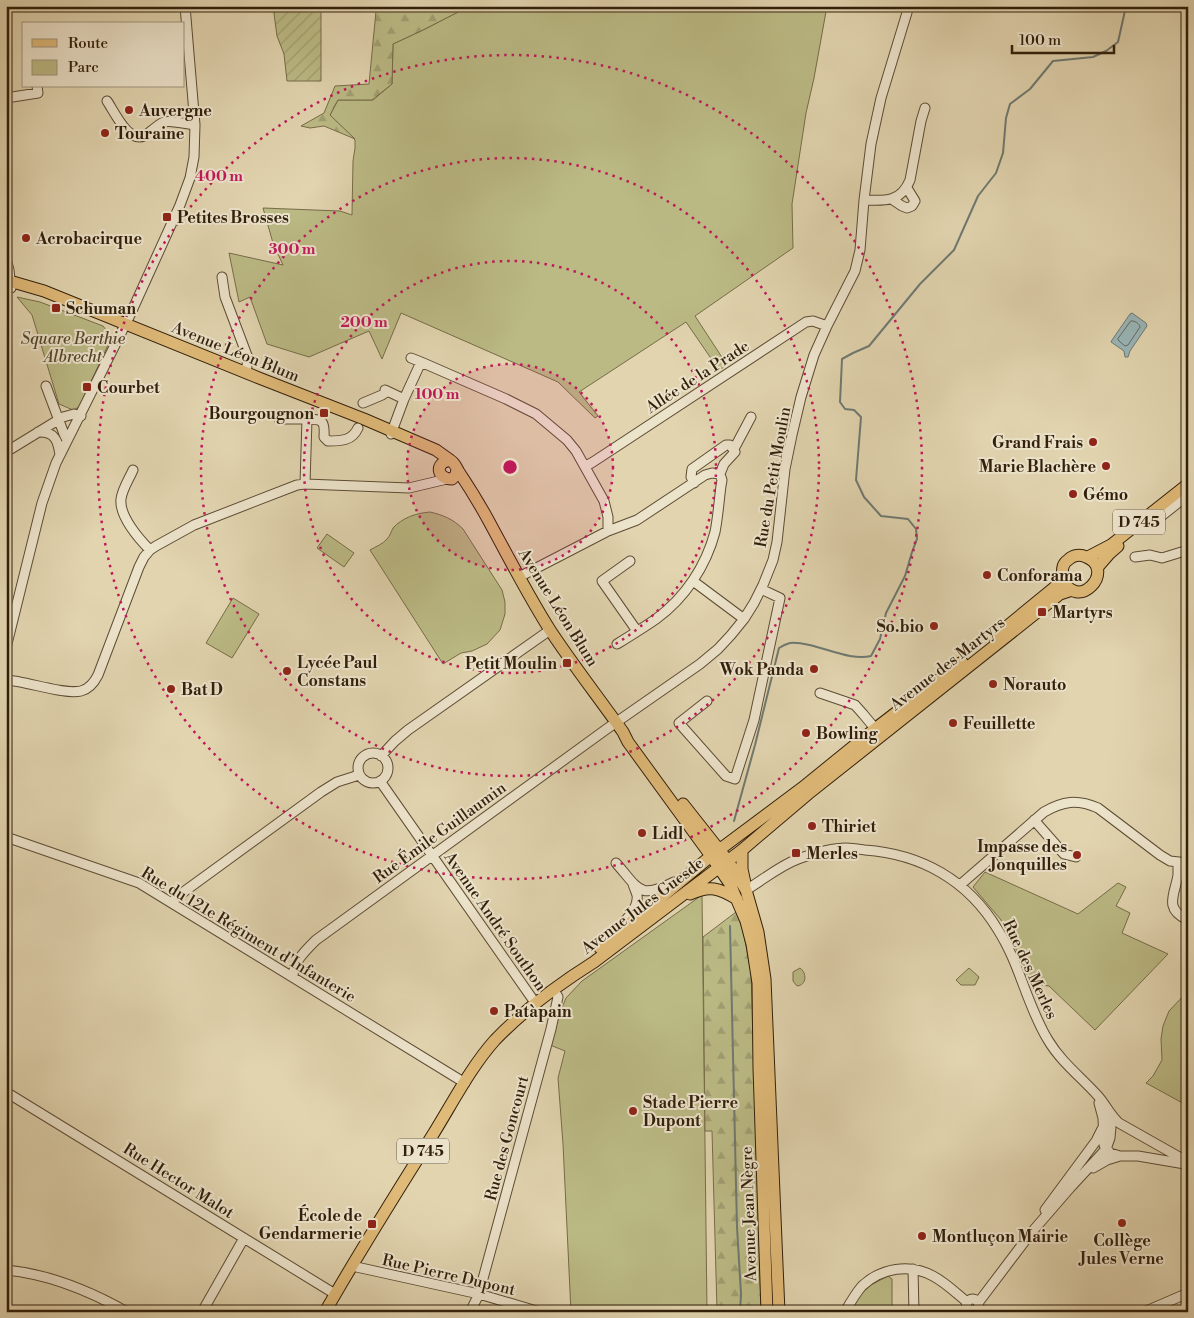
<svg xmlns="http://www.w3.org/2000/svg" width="1194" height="1318" viewBox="0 0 1194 1318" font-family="'Libre Bodoni',serif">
<defs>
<pattern id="forest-firs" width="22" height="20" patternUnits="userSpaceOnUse" patternTransform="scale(1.25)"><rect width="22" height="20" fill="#bbba85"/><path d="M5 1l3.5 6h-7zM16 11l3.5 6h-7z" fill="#a19f72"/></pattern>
<pattern id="garden-furrows" width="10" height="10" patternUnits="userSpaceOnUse" patternTransform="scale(1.25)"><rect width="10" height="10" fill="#bbba85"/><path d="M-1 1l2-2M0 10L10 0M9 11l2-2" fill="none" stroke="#a19f72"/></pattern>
</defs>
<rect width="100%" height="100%" fill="#e1d4af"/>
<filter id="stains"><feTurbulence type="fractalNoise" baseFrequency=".004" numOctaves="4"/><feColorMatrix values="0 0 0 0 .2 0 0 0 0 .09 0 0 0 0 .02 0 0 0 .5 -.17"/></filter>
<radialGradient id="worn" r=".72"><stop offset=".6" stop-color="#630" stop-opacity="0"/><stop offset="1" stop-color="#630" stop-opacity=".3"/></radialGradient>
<!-- green -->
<path fill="#bbba85" stroke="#766c48" d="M 464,6 L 827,6 L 814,78 L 806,113 L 792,204 L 793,248 L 695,316 L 727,365 L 719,370 L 686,322 L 579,392 L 598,416 L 595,418 L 558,382 L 401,313 L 382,359 L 369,331 L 309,357 L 267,344 L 250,297 L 239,302 L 229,253 L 283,265 L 273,243 L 263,208 L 340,211 L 352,215 L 353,161 L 355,148 L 355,140 L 330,115 L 338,100 L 373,100 L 392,84 L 393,44 L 423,30 L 464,9 Z
M 17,297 L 40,302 L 103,326 C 108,332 109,336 109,343 L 79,407 L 73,410 L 59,404 L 32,315 Z
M 430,512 C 443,515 453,519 463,529 L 502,590 L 505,602 L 505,614 L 500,630 L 487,644 L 472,651 L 461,653 L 443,664 L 370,550 C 375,547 383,544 387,539 C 390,536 391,532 393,528 C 402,518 416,513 430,512 Z
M 327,534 L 354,553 L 344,567 L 317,548 Z
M 233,598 L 259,614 L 232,658 L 206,643 Z
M 985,872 L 1078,914 L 1118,883 L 1126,887 L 1116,906 L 1130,913 L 1122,933 L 1168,954 L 1095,1030 L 1049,986 L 1040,985 L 1032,986 L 1016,949 L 1001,920 L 973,887 Z
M 702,895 L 707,1312 L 571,1312 L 563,1144 L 558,1078 L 565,1051 L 550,1045 L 559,1015 L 566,998 L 582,981 Z
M 800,968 C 807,973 807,985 797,986 L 793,981 L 793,972 Z
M 969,968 L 979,977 L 975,985 L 961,985 L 956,980 Z
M 1188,991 L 1188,1106 L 1146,1083 L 1153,1076 L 1162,1060 L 1161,1039 L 1163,1026 L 1169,1011 Z
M 888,1276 L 892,1279 L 892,1312 L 850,1312 L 858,1296 L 871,1285 Z"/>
<!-- forest -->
<path fill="url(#forest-firs)" stroke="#766c48" d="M 347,6 L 464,6 L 464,9 L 423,30 L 393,44 L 392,84 L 372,100 L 338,100 L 330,115 L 355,139 L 324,126 L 310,128 L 301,126 L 324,113 L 335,86 L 369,84 L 376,11 L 349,10 Z
M 736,912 L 743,930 L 751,972 L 761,1312 L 727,1312 L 717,1310 L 712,1131 L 705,1131 L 703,937 Z"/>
<!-- garden -->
<path fill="url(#garden-furrows)" stroke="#766c48" d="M 273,6 L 321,6 L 321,81 L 287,81 L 284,54 L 277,36 Z"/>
<!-- water -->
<path fill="#99b5b6" stroke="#6f7972" d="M 1132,313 L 1146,323 L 1147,326 L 1130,351 L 1128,357 L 1125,357 L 1124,351 L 1111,342 L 1112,340 L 1130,314 Z"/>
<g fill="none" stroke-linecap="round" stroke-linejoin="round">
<!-- shore -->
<path stroke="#656a60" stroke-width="1" d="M 1131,321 C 1134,320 1140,324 1140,327 L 1128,345 L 1125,346 L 1119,341 L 1118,339 Z"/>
<!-- stream -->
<path stroke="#6f7972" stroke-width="2" d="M 734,821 L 755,745 L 779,648 C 782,646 786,644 790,643 C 815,641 847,662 871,656 L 880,639 L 886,613 L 905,576 L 912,552 L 917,539 L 916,529 L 908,519 L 881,516 L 864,497 L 856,480 L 861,417 L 854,410 L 845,409 L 840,402 L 842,359 L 853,353 L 869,346 L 920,284 L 954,250 L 978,196 L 996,173 L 1003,153 L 1006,118 L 1010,104 L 1030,89 L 1053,61 L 1093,57 L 1106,51 L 1118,42 L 1126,6
M 730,926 L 737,1227 L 741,1294 L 740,1312"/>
<!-- minor casing -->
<g stroke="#5d4c34" stroke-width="11">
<path id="minor" d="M 6,98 L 38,93 L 37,86
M 107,101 C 114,111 128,143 144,136 C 151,132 157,125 164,122 C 170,120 188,124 195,125
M 864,200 C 886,201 901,202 910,180 L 921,121 L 925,108
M 893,200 L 902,206 L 907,208 L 912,206 L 915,201 L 907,188
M 6,259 L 9,270 L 11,288
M 222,277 L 225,297 L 248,358 L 246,373
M 411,358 L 421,362
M 46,386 L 64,434 L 67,440
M 363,403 L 382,395 L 385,393 L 385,390 L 404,399
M 279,419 L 307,419
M 38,432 C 55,431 58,441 60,455
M 391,434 L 404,399 L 421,362 L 506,399 L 536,414 L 567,440 L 576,451 L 604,501 L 608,517 L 608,531
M 734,449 L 751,417
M 6,452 L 63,417 L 74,414 L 81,416
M 586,466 L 593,462 L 806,322 L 813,321 L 827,326
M 133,470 C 129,479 122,490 121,499 C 119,516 139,539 150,550
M 694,483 L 691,477 L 692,469 L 726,445 L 730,445 L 735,452 L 724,464 L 720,474
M 305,484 L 307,419 C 323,419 325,421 324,437 L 328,441 C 341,441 352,441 358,428
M 1145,525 L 1159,518 L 1188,495
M 1135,557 L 1150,555 L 1162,558 L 1188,550
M 630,561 L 602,581 L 637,631
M 519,577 L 608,531 L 637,520 L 705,475 L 712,473 L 720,474 L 722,480 L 721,486 C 719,501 718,517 715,532 C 706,566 685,598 656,619 C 643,628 630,636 617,644
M 693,581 L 744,619
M 6,648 L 42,503 L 56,463 L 131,313 L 180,205 L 190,178 L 194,157 L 195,125 L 185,6
M 6,680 C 26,681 64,695 81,691 C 89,689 94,683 98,675 L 139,567 L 144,557 L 150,550 L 156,546 L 194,525 L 297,485 L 305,484 L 409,488 L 447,479
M 820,693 L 855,705 L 863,714 L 878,732
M 707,701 L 679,723 L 726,776 L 735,779 L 754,720 L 780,598 L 761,589
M358 768a15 15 0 1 1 30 0a15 15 0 1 1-30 0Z
M 381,756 L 395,741 L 408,730 L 550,630
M 380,781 L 536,1004
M 1034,820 L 1064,854 L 1076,857
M 6,837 L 139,883 L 465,1083
M 1178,862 C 1178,866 1178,871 1178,875 C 1175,894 1163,909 1188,920
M 616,863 C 639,889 639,900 674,882
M 960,885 L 1044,812 C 1063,801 1077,799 1098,808 L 1160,855 L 1170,861 L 1188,863
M 746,890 C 763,880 779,866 798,859 C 812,854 830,848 846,848 C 852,848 858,849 865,850 C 921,854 968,880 998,930 C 1020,964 1027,1006 1048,1040 C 1061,1062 1081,1077 1098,1096 C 1106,1105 1110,1115 1119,1123 L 1188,1162
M 172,902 L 178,896 L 321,792 L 337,782 L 359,775
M 620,927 C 627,918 639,908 637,895 C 636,892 634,887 633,884
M 293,977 C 293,962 306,950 316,940 L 608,728 L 700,664 L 718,649 L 731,635 L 744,619 L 754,603 L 763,585 L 773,560 L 777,542 L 785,469 L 792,435 L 801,397 L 814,355 L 827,326 L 855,271 L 860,250 L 864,200 L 871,144 L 881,98 L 909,6
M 6,1092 L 335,1294
M 1099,1103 L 1103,1118 L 1104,1145 L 1110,1153 L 1120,1156 L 1138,1156 L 1185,1164
M 1093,1168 L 1107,1160 L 1120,1156
M 1045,1210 L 1096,1141 L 1102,1129
M 352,1266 L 479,1294 L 540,1312
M 913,1269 L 914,1312
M 6,1270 C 49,1274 90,1291 127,1312
M 978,1303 L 1031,1233 L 1070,1188 L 1106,1149 L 1110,1138 L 1111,1127 L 1109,1114
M 202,1312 L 244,1238
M 470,1312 L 479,1294 L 481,1286 L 551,1029 L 558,997 L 554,990
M 845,1312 C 850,1303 855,1294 862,1286 C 881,1268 910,1263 933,1276 C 946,1283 956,1293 967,1302
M 969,1312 L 966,1308 C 966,1292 987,1300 975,1312
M 1144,1312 L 1188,1293"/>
</g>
<!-- major casing -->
<g stroke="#311f0b" stroke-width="13">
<path id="major" d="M 6,280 L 44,291 L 259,378 L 364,419 L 436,450 L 450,460
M 457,469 L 456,475 L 452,479 C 437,479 434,463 450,460 C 455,463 456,467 459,472 C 471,490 482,508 492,527 C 511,562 529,597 550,630 C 573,665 599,698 623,732 L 628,742 L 711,856 L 730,884 L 746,921 L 752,944 L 758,983 L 759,1068 L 767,1312
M 1088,557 L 1111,545 L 1188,484
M 1097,568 L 1110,553 L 1118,546
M 994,637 L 1055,587 C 1058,585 1061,581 1062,577 C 1063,570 1061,565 1068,560 C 1073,555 1080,554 1086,557 C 1118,570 1076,615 1062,577
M 683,804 L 728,861 L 746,890 L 758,932 L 765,979 L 779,1312
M 742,850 L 742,869 L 745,883
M 690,894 C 710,885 719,888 737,899
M 600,948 L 711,856 L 802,788 L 876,728 L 962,662
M 325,1312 C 359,1252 396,1194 432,1136 C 452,1104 470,1068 495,1040 C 523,1011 559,984 594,962 L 742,850 L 808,794 L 1060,594 L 1072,590"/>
</g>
<!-- minor -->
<use href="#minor" stroke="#ece3cb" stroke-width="9"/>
<!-- major -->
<use href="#major" stroke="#e0ba78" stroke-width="11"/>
</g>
<!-- distance rings -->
<circle cx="510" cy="467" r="103" fill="#c2185b" fill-opacity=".12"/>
<g fill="none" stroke="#c2185b" stroke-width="2.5" stroke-dasharray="2.5 5">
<circle cx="510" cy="467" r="103"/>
<circle cx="510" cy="467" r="206"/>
<circle cx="510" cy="467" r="309"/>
<circle cx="510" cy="467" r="412"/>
</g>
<!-- markers -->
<g fill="#8f2418" stroke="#ece3cb" stroke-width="2">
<circle cx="129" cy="110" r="5"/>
<circle cx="105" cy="133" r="5"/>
<rect x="162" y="212" width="10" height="10" rx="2.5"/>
<circle cx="26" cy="238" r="5"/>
<rect x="51" y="303" width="10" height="10" rx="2.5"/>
<rect x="82" y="382" width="10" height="10" rx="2.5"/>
<rect x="319" y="408" width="10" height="10" rx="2.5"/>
<circle cx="1093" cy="442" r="5"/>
<circle cx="1106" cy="466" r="5"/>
<circle cx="1073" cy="494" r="5"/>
<circle cx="987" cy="575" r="5"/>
<rect x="1037" y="607" width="10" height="10" rx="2.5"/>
<circle cx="934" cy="626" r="5"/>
<rect x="562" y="658" width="10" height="10" rx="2.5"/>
<circle cx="814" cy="669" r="5"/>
<circle cx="287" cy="671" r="5"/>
<circle cx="993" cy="684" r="5"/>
<circle cx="171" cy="689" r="5"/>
<circle cx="953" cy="723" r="5"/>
<circle cx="806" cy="733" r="5"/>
<circle cx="812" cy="826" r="5"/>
<circle cx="642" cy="833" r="5"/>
<rect x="791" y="848" width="10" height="10" rx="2.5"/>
<circle cx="1077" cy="855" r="5"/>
<circle cx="494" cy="1011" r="5"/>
<circle cx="633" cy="1111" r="5"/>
<circle cx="1122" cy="1223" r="5"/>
<rect x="367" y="1219" width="10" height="10" rx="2.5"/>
<circle cx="922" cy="1236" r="5"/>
</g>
<g text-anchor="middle" stroke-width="4" stroke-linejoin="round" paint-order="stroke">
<!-- shield labels -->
<g fill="#ece3cb" stroke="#695a45" stroke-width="1">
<rect x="1113" y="509.5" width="52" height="25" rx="4"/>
<rect x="397" y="1138.5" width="52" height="25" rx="4"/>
</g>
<g font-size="15" font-weight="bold" fill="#311f0b">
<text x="1139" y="527">D 745</text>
<text x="423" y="1156">D 745</text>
</g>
<!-- poi labels -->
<g font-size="16" font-weight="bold" fill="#311f0b" stroke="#ece3cb" text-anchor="start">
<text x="139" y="116">Auvergne</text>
<text x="115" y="139">Touraine</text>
<text x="177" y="223">Petites Brosses</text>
<text x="36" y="244">Acrobacirque</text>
<text x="66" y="314">Schuman</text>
<text x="97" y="393">Courbet</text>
<text x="314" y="419" text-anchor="end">Bourgougnon</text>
<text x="1083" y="448" text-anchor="end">Grand Frais</text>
<text x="1096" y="472" text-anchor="end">Marie Blachère</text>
<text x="1083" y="500">Gémo</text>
<text x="997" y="581">Conforama</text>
<text x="1052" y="618">Martyrs</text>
<text x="924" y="632" text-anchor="end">So.bio</text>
<text x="297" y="668">Lycée Paul<tspan x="297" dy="18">Constans</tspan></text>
<text x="557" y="669" text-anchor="end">Petit Moulin</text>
<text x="804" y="675" text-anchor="end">Wok Panda</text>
<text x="1003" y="690">Norauto</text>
<text x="181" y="695">Bat D</text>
<text x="963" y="729">Feuillette</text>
<text x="816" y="739">Bowling</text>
<text x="822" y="832">Thiriet</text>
<text x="652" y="839">Lidl</text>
<text x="1067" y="852" text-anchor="end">Impasse des<tspan x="1067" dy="18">Jonquilles</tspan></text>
<text x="806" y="859">Merles</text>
<text x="504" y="1017">Patàpain</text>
<text x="643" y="1108">Stade Pierre<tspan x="643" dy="18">Dupont</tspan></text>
<text x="362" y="1221" text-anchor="end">École de<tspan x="362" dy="18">Gendarmerie</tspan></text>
<text x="932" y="1242">Montluçon Mairie</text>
<text x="1122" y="1246" text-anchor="middle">Collège<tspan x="1122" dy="18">Jules Verne</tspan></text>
</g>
<!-- park labels -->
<g font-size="16" font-style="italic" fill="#54462a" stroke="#ece3cb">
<text x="73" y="344">Square Berthie<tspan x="73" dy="18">Albrecht</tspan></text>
</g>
<!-- street labels -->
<g font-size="16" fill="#311f0b" stroke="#ece3cb">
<text transform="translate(236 351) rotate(22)" y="6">Avenue Léon Blum</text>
<text transform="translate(697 376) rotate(-33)" y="6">Allée de la Prade</text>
<text transform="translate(772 477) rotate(-80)" y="6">Rue du Petit Moulin</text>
<text transform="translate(559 607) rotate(58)" y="6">Avenue Léon Blum</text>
<text transform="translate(947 663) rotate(-38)" y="6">Avenue des Martyrs</text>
<text transform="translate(439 832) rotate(-36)" y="6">Rue Émile Guillaumin</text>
<text transform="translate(642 905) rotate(-37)" y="6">Avenue Jules Guesde</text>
<text transform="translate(496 921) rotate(55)" y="6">Avenue André Southon</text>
<text transform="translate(249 934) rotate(31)" y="6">Rue du 121e Régiment d'Infanterie</text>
<text transform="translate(1031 969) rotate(65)" y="6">Rue des Merles</text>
<text transform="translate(506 1138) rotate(-75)" y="6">Rue des Goncourt</text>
<text transform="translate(179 1180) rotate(32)" y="6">Rue Hector Malot</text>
<text transform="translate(748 1214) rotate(-92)" y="6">Avenue Jean Nègre</text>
<text transform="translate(449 1274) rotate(13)" y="6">Rue Pierre Dupont</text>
</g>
</g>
<circle cx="510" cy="467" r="8" fill="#c2185b" stroke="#ece3cb" stroke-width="2.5"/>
<g font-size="15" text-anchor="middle" font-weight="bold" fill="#c2185b" stroke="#ece3cb" stroke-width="4" stroke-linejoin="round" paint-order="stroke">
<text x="219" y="181">400 m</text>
<text x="292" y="254">300 m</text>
<text x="364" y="327">200 m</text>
<text x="437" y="399">100 m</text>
</g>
<!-- margin -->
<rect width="1194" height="1318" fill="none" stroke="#e1d4af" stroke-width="25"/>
<rect x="8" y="8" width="1179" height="1303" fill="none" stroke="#311f0b" stroke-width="2.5"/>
<rect x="12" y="12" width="1169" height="1293" fill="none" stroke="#311f0b"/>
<!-- legend -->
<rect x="22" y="22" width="162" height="65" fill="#ece3cb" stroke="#a1957e"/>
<rect x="32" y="39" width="25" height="8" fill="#e0ba78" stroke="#a1957e"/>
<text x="68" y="48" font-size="15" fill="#311f0b">Route</text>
<rect x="32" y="60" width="25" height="15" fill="#bbba85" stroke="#a1957e"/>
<text x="68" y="72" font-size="15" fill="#311f0b">Parc</text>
<!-- scale -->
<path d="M1012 45v8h102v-8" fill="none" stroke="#311f0b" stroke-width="2.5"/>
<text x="1019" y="45" font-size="15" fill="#311f0b" stroke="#ece3cb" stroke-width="4" paint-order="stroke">100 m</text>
<rect width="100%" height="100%" filter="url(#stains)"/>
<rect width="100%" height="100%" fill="url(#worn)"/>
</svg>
